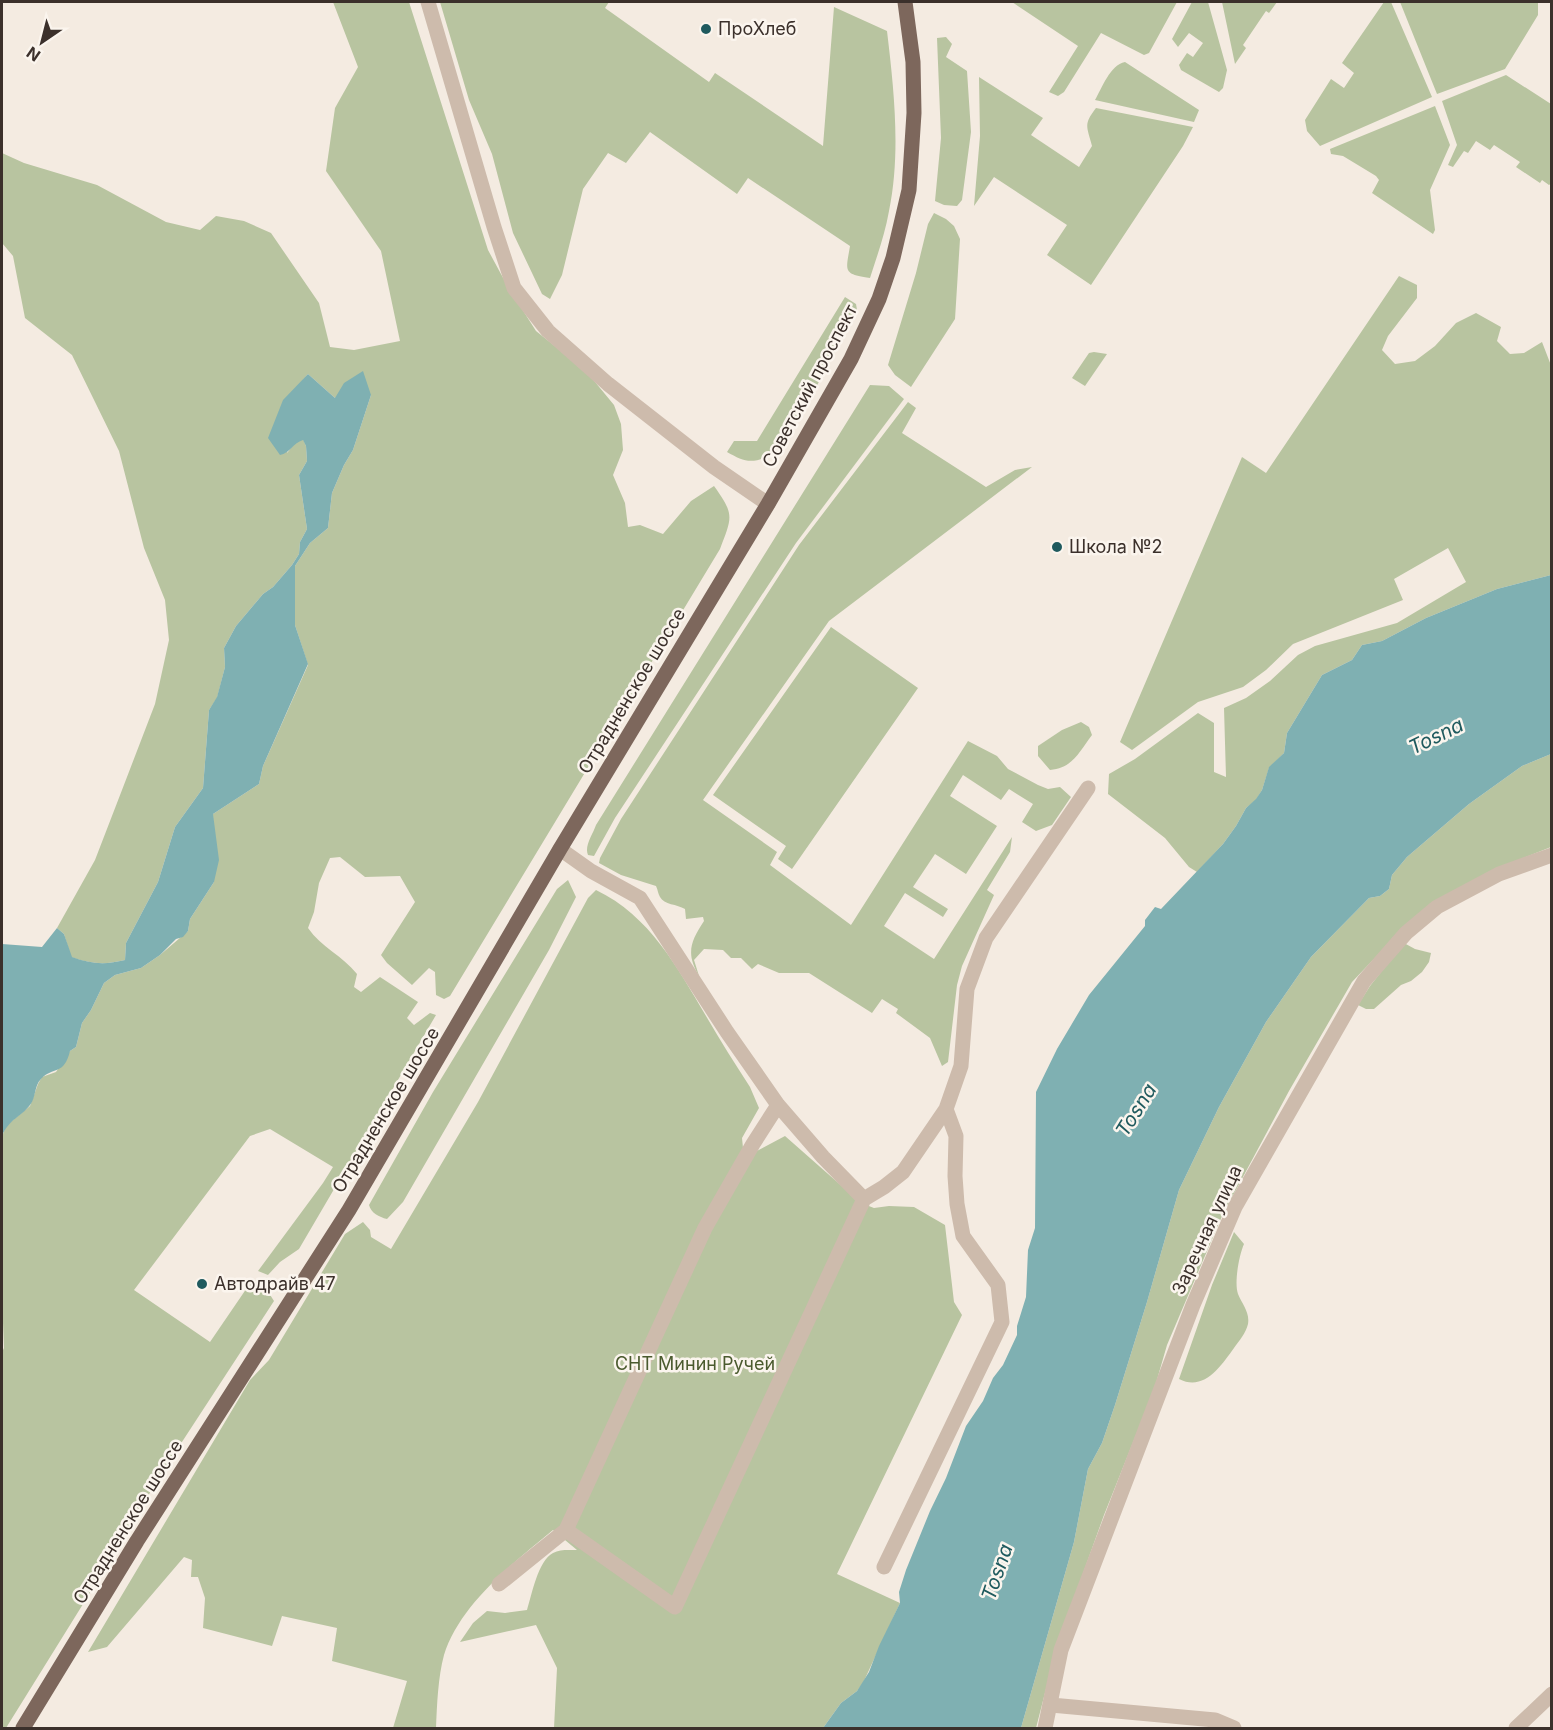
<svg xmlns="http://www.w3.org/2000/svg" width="1553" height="1730" viewBox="0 0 1553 1730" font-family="Inter,sans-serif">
<rect width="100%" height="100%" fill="#f4ebe1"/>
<!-- green -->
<path fill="#b8c4a0" d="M 333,2 L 409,2 L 488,250 L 508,287 L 536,331 L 586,371 L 614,405 L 621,424 L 623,450 L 613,475 L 625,503 L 628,527 L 640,525 L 663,534 L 691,501 L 714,486 C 735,515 732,517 720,549 L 450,996 L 444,999 L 436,995 L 435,972 L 429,968 L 412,985 L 387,963 L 381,955 L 415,902 L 400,876 L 365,877 L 340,857 L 330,858 L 319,883 L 314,912 L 308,928 C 321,947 343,956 357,974 L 354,987 L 361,992 L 380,977 L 418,1002 L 407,1018 L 414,1025 L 430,1013 L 436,1015 L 299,1249 L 280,1262 L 268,1275 L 258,1271 L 323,1183 L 333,1167 L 270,1129 L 250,1136 L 134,1290 L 210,1342 L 253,1279 L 263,1284 L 274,1301 L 163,1471 L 93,1588 L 6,1728 L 2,1728 L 2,1352 L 4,1348 L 2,1298 L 2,1136 L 7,1125 L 30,1106 L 38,1084 L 42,1077 L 56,1072 L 70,1051 L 76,1047 L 82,1023 L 91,1010 L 104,983 L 115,975 L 141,968 L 160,955 L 188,931 L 190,919 L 214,882 L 213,814 L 259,784 L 263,766 L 308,665 L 295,625 L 295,566 L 310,543 L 328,528 L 332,493 L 344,465 L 353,450 L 371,395 L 335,398 L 308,374 L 302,381 L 287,453 L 295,443 L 303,439 L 306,446 L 307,461 L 299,475 L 307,529 L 300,542 L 299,554 L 292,565 L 273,587 L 263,594 L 236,626 L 224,648 L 225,667 L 217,698 L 209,710 L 203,788 L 175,827 L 158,882 L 126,943 L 125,960 C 105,965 91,964 71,957 L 64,934 L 57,928 L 95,860 L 122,790 L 155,704 L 169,640 L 165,600 L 144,548 L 119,451 L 72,355 L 25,318 L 13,256 L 2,243 L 2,153 L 24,163 L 97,185 L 166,222 L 200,230 L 216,216 L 244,221 L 271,233 L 319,303 L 330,347 L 354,350 L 400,341 L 381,251 L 326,171 L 335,108 L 358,67 Z
M 440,2 L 609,2 L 605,8 L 709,82 L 715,73 L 823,146 L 834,7 L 887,31 C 894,90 901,153 889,211 C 885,234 877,256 870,278 C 842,274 846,271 850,246 L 748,178 L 737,194 L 650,132 L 626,163 L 608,153 L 583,189 L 562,275 L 550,299 L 542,294 L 513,233 L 492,154 L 469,100 Z
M 1012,2 L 1177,2 L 1149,53 L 1144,55 L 1101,33 L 1064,92 L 1058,96 L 1049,92 L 1078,46 Z
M 1192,2 L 1208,2 L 1227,70 L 1223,88 L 1219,92 L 1181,70 L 1179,65 L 1187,53 L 1193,57 L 1203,43 L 1189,33 L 1178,47 L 1172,39 Z
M 1222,2 L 1277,2 L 1269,13 L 1266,11 L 1243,45 L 1246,48 L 1235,64 Z
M 1384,2 L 1391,2 L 1432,97 L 1320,146 L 1307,131 L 1305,120 L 1331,79 L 1344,88 L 1354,73 L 1342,63 Z
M 1400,2 L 1538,2 L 1538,15 L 1505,69 L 1437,94 Z
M 946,37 L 952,44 L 946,57 L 967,71 L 971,132 L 962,200 L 957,206 L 944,205 L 935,201 L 941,138 L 937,38 Z
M 1125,62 L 1199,110 L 1194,122 L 1095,100 C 1102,88 1110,65 1125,62 Z
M 1506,75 L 1551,104 L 1552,183 L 1549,185 L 1542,180 L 1540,183 L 1516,167 L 1520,162 L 1494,145 L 1490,150 L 1476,141 L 1468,153 L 1464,151 L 1453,167 L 1448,165 L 1457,145 L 1442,101 Z
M 979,77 L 1043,118 L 1031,135 L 1079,167 L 1092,146 C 1087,126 1083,125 1096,108 L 1193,127 L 1183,146 L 1091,285 L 1047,255 L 1067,225 L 994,177 L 974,206 L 980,136 Z
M 1435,106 L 1450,145 L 1430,190 L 1435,230 L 1433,234 L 1372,193 L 1379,180 L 1376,176 L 1343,156 L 1331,154 L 1330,149 Z
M 934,213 L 946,219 L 954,226 L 960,239 L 955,319 L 911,387 L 895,375 L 888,365 L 916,273 L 928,224 Z
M 1399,276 L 1417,285 L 1417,298 L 1388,336 L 1382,350 L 1395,364 L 1415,361 L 1435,346 L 1456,323 L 1476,313 L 1501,327 L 1497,341 L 1510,354 L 1524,353 L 1542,342 L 1552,368 L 1551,575 L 1497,589 L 1426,618 L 1382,641 L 1362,645 L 1352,660 L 1322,675 L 1287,733 L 1284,753 L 1269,768 L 1262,790 L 1256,800 L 1246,808 L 1236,826 L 1223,844 L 1197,872 L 1189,867 L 1165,838 L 1108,794 L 1109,774 L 1135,759 L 1198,713 L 1214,723 L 1214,772 L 1226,777 L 1224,708 L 1246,698 L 1270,681 L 1298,655 L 1315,646 L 1397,623 L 1466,582 L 1448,548 L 1394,579 L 1403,600 L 1293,644 L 1266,670 L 1243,687 L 1198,702 L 1132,750 L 1120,742 L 1242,457 L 1266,473 Z
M 845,297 L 856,304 L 857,310 C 842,337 791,443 769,455 C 752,465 743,461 727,452 L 734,441 L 757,441 Z
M 1094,352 L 1107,354 L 1085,386 L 1072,378 L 1089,353 Z
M 870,385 L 889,386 L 904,399 L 796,543 L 615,818 L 594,856 L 588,855 C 584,846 593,834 596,825 Z
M 908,402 L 916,408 L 902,433 L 986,487 L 1015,470 L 1032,467 L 829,621 L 703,800 L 777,852 L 770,865 L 851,925 L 968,741 L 997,756 L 1008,769 L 1038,785 L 1048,789 L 1060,787 L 1071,797 L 1052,825 L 1036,831 L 1022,822 L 1033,804 L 1009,789 L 1001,800 L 963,775 L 950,796 L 997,826 L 966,874 L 935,854 L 913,887 L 948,909 L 943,917 L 905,893 L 884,926 L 934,959 L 1012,837 L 1010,852 L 987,890 L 994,895 L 962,966 L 957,985 L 948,1062 L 942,1066 L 930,1038 L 896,1013 L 898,1009 L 882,999 L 872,1013 L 809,973 L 779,973 L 758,964 L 752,969 L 741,958 L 731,958 L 723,950 L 704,949 L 694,960 L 699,976 C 686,954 690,942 704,921 L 703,917 L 686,919 L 685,909 C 677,904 664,905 660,897 C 658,894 658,890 656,886 L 621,875 L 599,863 L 600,858 L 621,819 L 799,545 Z
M 831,627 L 918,688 L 792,869 L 778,859 L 786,846 L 713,795 Z
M 1081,722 L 1089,727 L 1092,735 C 1079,752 1073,768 1050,770 L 1038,756 L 1038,746 L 1062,730 Z
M 1551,754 L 1551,847 L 1498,868 L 1390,942 L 1352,982 L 1289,1091 L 1222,1216 L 1190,1291 L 1167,1345 L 1154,1390 L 1104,1515 L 1057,1646 L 1036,1728 L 1021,1728 L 1074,1542 L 1088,1469 L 1102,1443 L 1115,1405 L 1147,1302 L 1179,1190 L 1219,1107 L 1266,1022 L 1311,957 L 1369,898 L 1380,896 L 1389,889 L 1392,875 L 1407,857 L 1469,804 L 1522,766 Z
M 568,880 L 576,897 L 549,950 L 403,1202 L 387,1219 C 379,1217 371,1213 369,1205 L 433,1092 L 557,889 Z
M 596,890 C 650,916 677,967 706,1016 C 720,1040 735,1064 750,1087 L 759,1108 L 742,1138 L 743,1148 L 753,1153 L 785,1136 L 861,1203 L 874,1208 L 889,1206 L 914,1207 L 945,1225 L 954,1302 L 962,1315 L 837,1574 L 900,1603 L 863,1683 L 857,1691 L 841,1703 L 823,1728 L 554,1728 L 557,1668 L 536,1625 L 460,1642 L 473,1623 L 487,1611 L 505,1613 L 527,1610 C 532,1594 538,1561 553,1553 C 560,1549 569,1550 577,1550 L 553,1530 C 513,1563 460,1604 444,1655 C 438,1677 437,1705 436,1728 L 393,1728 L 407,1681 L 332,1661 L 337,1628 L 282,1616 L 272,1646 L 203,1628 L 205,1598 L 198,1577 L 191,1577 L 192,1560 L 184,1557 L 107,1647 L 88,1652 L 250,1380 L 269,1360 L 345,1234 L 363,1222 L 370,1230 L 371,1237 L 391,1249 L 478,1102 L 588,898 Z
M 1404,943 L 1415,949 L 1431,953 L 1429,962 L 1422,972 L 1411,981 L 1401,985 L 1374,1009 L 1366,1009 L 1358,1005 L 1370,986 Z
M 1234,1232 L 1244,1244 C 1239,1255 1234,1283 1238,1294 C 1242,1304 1250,1312 1248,1324 C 1246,1333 1239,1341 1234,1348 C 1221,1366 1204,1392 1179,1379 L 1212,1285 Z"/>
<!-- water -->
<path fill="#7fb0b2" d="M 363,371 L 371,395 L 353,450 L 344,465 L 332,493 L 328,528 L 310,543 L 295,566 L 295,625 L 308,664 L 263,766 L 259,784 L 213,814 L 219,860 L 214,882 L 190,919 L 188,931 L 183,937 L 176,939 L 160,955 L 141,968 L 115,975 L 104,983 L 91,1010 L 82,1023 L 76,1047 L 70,1051 C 64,1076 53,1066 41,1079 C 34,1086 36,1098 30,1105 C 20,1118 10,1118 2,1136 L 2,944 L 42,947 L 57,928 L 64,934 L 72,957 C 91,964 105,965 125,960 L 126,943 L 158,882 L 175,827 L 203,788 L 209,710 L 217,697 L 225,667 L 224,648 L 236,626 L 263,594 L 273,587 L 292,565 L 299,554 L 300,542 L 307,529 L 299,475 L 307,461 L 306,446 L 303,440 C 293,443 290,453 280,455 L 268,438 L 283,400 L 308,374 L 335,398 L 344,383 Z
M 1551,575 L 1551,754 L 1522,766 L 1469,804 L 1407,857 L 1392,875 L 1389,889 L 1380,896 L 1369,898 L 1311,957 L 1266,1022 L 1219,1107 L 1179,1190 L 1147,1302 L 1115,1405 L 1102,1443 L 1088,1469 L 1074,1542 L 1021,1728 L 823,1728 L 841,1703 L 857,1691 L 869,1672 L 879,1646 L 900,1603 L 899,1592 L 906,1570 L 930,1511 L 946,1478 L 966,1426 L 983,1401 L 993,1378 L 1003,1365 L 1017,1335 L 1017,1326 L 1026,1297 L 1028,1250 L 1035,1228 L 1036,1092 L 1057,1049 L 1089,995 L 1145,926 L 1145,920 L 1155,907 L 1161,909 L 1223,844 L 1236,826 L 1246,808 L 1256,799 L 1262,790 L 1269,767 L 1284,753 L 1287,733 L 1322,675 L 1352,660 L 1362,645 L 1382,641 L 1426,618 L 1497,589 Z"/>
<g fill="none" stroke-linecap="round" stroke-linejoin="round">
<!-- minor -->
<path stroke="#cdbbac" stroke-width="15" d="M 428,2 L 494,227 L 514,288 L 548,331 L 608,384 L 714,467 L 768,504
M 560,849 L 591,871 L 640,898 L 727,1032 L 778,1105 L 823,1157 L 864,1199
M 566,1530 L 705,1228 L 753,1144 L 778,1105
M 884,1567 L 1002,1322 L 998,1285 L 963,1236 L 957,1204 L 955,1176 L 956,1136 L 946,1109
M 499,1584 L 566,1530 L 675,1607 L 864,1199 L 884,1187 L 903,1172 L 946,1109 L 961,1066 L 967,989 L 986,938 L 1088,788
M 1051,1705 L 1215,1720 L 1234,1728
M 1045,1728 L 1061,1650 L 1193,1305 L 1235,1207 L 1364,981 L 1406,933 L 1437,907 L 1499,874 L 1552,855
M 1516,1728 L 1552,1694"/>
<!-- major -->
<path stroke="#7d675c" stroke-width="15" d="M 23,1728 L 137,1541 L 349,1210 L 560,849 L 768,504 L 851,359 L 879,299 L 893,258 L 909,190 L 914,113 L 913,62 L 905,2"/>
</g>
<!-- markers -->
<g fill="#1f5a5e" stroke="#fbf5ee" stroke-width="2">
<circle cx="706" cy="29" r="6"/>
<circle cx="1057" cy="547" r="6"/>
<circle cx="202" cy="1284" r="6"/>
</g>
<g text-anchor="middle" stroke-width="5" stroke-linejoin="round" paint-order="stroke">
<!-- poi labels -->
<g font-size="18" fill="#3b302b" stroke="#fbf5ee" text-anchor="start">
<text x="718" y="35">ПроХлеб</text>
<text x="1069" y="553">Школа №2</text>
<text x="214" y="1290">Автодрайв 47</text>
</g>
<!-- street labels -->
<g font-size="18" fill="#3b302b" stroke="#fbf5ee">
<text transform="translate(810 386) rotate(-62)" y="6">Советский проспект</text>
<text transform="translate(632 691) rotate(-59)" y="6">Отрадненское шоссе</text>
<text transform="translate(386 1110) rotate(-59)" y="6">Отрадненское шоссе</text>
<text transform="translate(1207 1230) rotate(-65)" y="6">Заречная улица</text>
<text transform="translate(128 1522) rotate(-58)" y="6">Отрадненское шоссе</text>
</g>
<!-- park labels -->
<g font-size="18" fill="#4a5a2e" stroke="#fbf5ee">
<text x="695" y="1370">СНТ Минин Ручей</text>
</g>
<!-- water labels -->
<g font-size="20" font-style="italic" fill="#1f5a5e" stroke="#fbf5ee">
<text transform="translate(1436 736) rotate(-26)" y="7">Tosna</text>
<text transform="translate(1136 1110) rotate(-58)" y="7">Tosna</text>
<text transform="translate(997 1572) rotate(-71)" y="7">Tosna</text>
</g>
</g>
<!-- border -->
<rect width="1553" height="1730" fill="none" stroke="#3b302b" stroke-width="6"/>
<!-- north arrow -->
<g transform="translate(42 42) rotate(215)" stroke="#fbf5ee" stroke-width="4.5" paint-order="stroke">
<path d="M0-4.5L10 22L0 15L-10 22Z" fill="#3b302b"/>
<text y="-9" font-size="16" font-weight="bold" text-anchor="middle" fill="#3b302b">N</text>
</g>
</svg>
